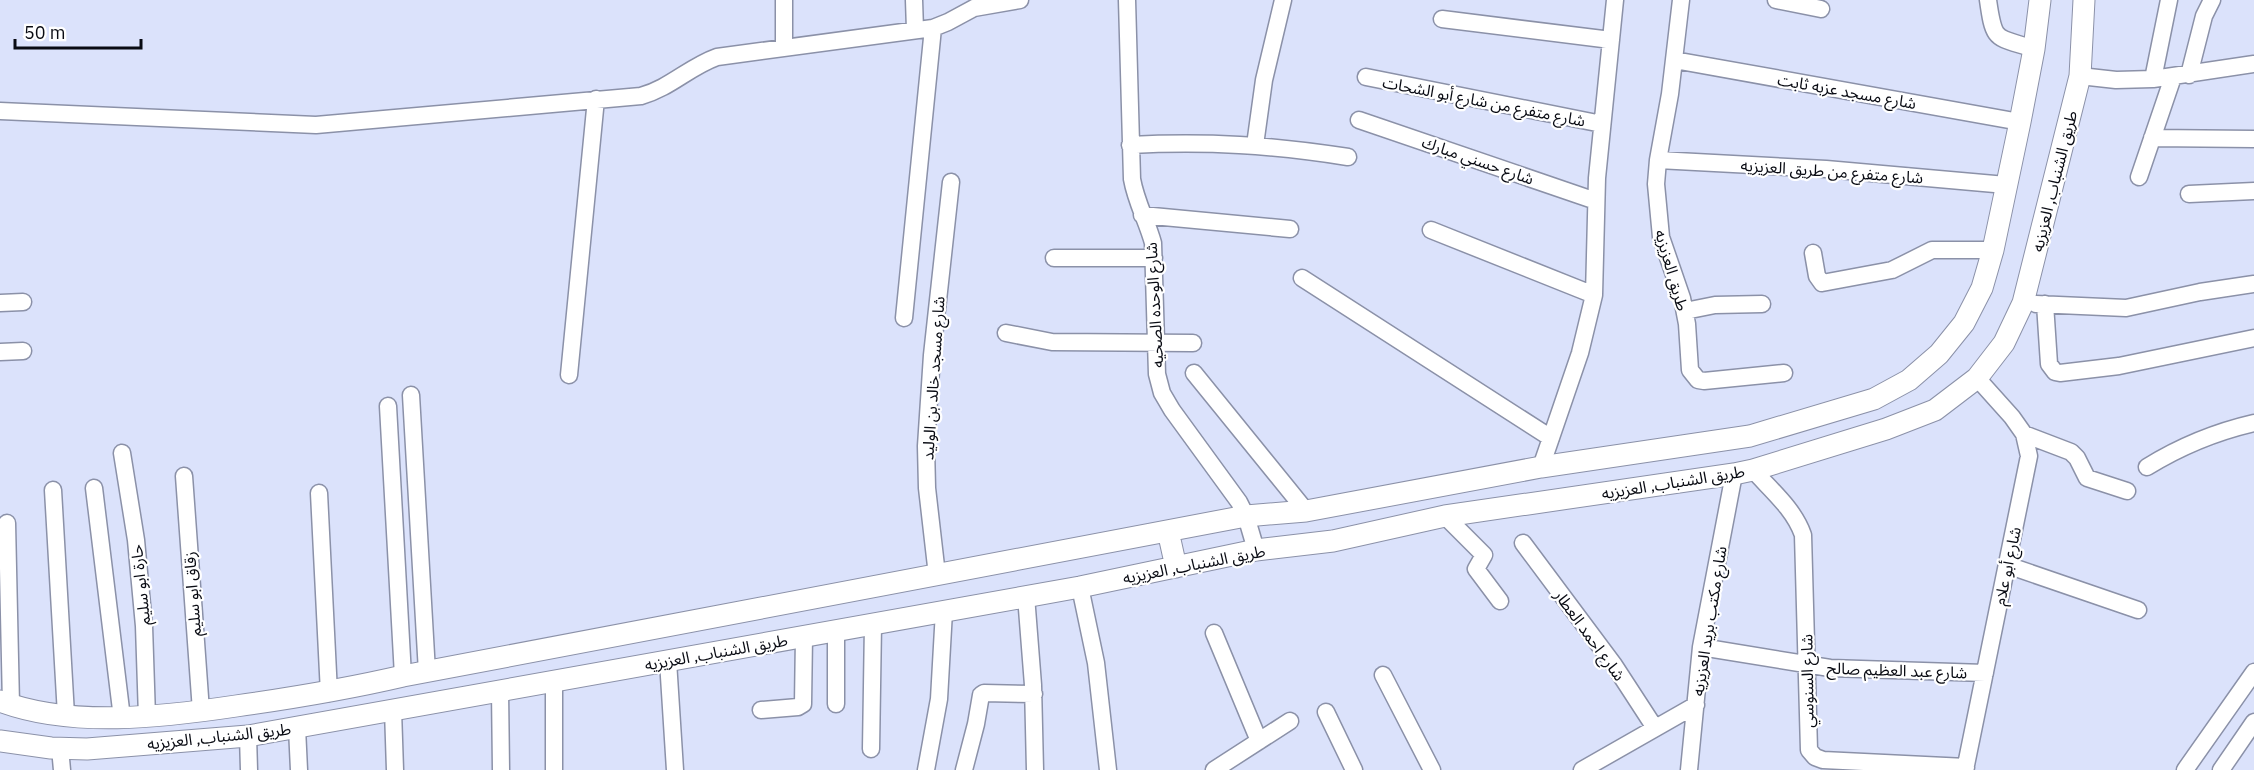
<svg xmlns="http://www.w3.org/2000/svg" width="2254" height="770" viewBox="0 0 2254 770" font-family="'IBM Plex Sans','Noto Sans Arabic',sans-serif">
<rect width="100%" height="100%" fill="#dbe2fb"/>
<g fill="none" stroke-linecap="round" stroke-linejoin="round">
<!-- minor casing -->
<g stroke="#8b91a8" stroke-width="19">
<path id="minor" d="M 784,0 L 784,48
M 914,0 L 915,30
M 1127,0 L 1132,179 C 1136,202 1147,221 1153,243 L 1157,374 L 1162,393 L 1172,410 L 1239,502 L 1246,516 L 1256,550
M 1681,0 L 1670,94 L 1658,160 L 1656,184 L 1661,237 L 1682,298 L 1687,324 L 1690,370 L 1698,380 L 1704,381 L 1784,373
M 1776,0 L 1821,9
M 1988,0 C 1994,43 1995,36 2034,49
M 1442,19 L 1611,40
M 1674,60 L 2020,122
M 2189,75 L 2204,16 L 2212,0
M 2080,76 L 2116,80 L 2153,79 L 2254,64
M 1366,77 L 1602,124
M 2153,79 L 2169,0
M 0,111 L 316,125 L 641,96 C 670,88 689,67 717,57 L 933,28 L 948,22 L 974,8 L 1020,0
M 1359,120 L 1596,201
M 2152,138 L 2254,139
M 1130,145 C 1207,141 1272,145 1348,157
M 1255,145 L 1264,80 L 1283,0
M 1658,160 L 1826,169 L 2006,185
M 2139,177 L 2173,77
M 2189,194 L 2254,191
M 1142,215 L 1290,229
M 1431,230 L 1594,295
M 1813,253 L 1817,276 L 1822,283 L 1892,270 L 1932,250 L 1993,250
M 1054,258 L 1154,258
M 1302,278 L 1551,438
M 0,303 L 23,302
M 2036,304 L 2126,308 L 2200,292 L 2254,284
M 2045,304 L 2049,364 L 2055,372 L 2060,373 L 2119,366 L 2254,338
M 1685,311 L 1715,305 L 1762,304
M 904,318 L 933,28
M 1006,333 L 1052,342 L 1193,343
M 0,352 L 23,351
M 1194,373 L 1306,511
M 569,375 L 596,99
M 411,395 L 427,672
M 388,406 L 403,676
M 2024,434 L 2071,452 L 2077,458 L 2087,478 L 2127,491
M 122,453 L 136,540 L 144,626 L 147,717
M 1541,467 L 1580,353 L 1594,295 L 1597,178 L 1615,0
M 2147,467 C 2181,446 2215,432 2254,423
M 1753,470 C 1771,490 1794,509 1803,535 L 1809,750 L 1815,757 L 1823,760 L 1966,767
M 184,476 L 201,711
M 94,488 L 122,718
M 53,490 L 66,715
M 319,493 L 329,693
M 1445,516 L 1484,555 L 1476,569 L 1500,601
M 7,523 L 11,705
M 1523,543 L 1614,665 L 1655,728
M 2007,565 L 2138,610
M 937,575 L 927,488 L 926,446 L 932,355 L 951,182
M 1080,587 L 1096,663 L 1108,770
M 1026,596 L 1033,685 L 1035,770
M 1214,633 L 1259,741
M 1701,647 L 1830,668 L 1985,673
M 668,661 L 675,770
M 1383,675 L 1432,770
M 554,681 L 554,770
M 500,691 L 501,770
M 836,704 L 836,630
M 393,710 L 395,770
M 761,710 L 798,707 L 803,704 L 804,636
M 1326,712 L 1354,770
M 297,728 L 299,770
M 248,736 L 249,770
M 60,748 L 62,770
M 871,749 L 873,624
M 926,770 L 939,699 L 944,611
M 964,770 L 976,724 L 981,695 L 984,693 L 1034,694
M 1214,770 L 1290,721
M 1582,770 L 1696,705
M 1689,770 L 1701,647 L 1734,474
M 1965,770 L 2029,456 L 2024,434 L 2012,417 L 1977,378
M 2185,770 L 2254,672
M 2221,770 L 2254,722"/>
</g>
<!-- tertiary casing -->
<g stroke="#8b91a8" stroke-width="23">
<path id="tertiary" d="M 1168,531 L 1176,567
M 0,701 C 71,728 163,717 236,706 C 293,698 347,689 403,676 L 1246,516 L 1306,511 L 1541,467 L 1750,436 L 1874,399 L 1909,380 L 1939,354 L 1964,323 L 1982,288 L 1993,250 L 2020,122 L 2034,49 L 2040,0
M 0,741 L 51,748 L 87,749 L 248,736 L 1080,587 L 1256,550 L 1333,541 L 1445,516 L 1734,474 L 1753,470 L 1886,429 L 1935,410 L 1977,378 L 2004,343 L 2023,303 L 2080,76 L 2084,0"/>
</g>
<!-- minor -->
<use href="#minor" stroke="#fff" stroke-width="16"/>
<!-- tertiary -->
<use href="#tertiary" stroke="#fff" stroke-width="21"/>
</g>
<g text-anchor="middle" stroke-width="4.5" stroke-linejoin="round" paint-order="stroke">
<!-- street labels -->
<g font-size="16" fill="#090b13" stroke="#fff">
<text transform="translate(1847 91) rotate(10)" y="6">شارع مسجد عزبه ثابت</text>
<text transform="translate(1484 101) rotate(11)" y="6">شارع متفرع من شارع أبو الشحات</text>
<text transform="translate(1478 160) rotate(19)" y="6">شارع حسني مبارك</text>
<text transform="translate(1832 171) rotate(4)" y="6">شارع متفرع من طريق العزيزيه</text>
<text transform="translate(2054 181) rotate(-76)" y="6">طريق الشنباب, العزيزيه</text>
<text transform="translate(1672 270) rotate(74)" y="6">طريق العزيزيه</text>
<text transform="translate(1154 305) rotate(-93)" y="6">شارع الوحده الصحيه</text>
<text transform="translate(933 378) rotate(-86)" y="6">شارع مسجد خالد بن الوليد</text>
<text transform="translate(1673 482) rotate(-9)" y="6">طريق الشنباب, العزيزيه</text>
<text transform="translate(1194 564) rotate(-11)" y="6">طريق الشنباب, العزيزيه</text>
<text transform="translate(2007 566) rotate(-78)" y="6">شارع أبو علام</text>
<text transform="translate(140 585) rotate(-96)" y="6">حارة ابو سليم</text>
<text transform="translate(192 594) rotate(-94)" y="6">زقاق ابو سليم</text>
<text transform="translate(1709 621) rotate(-81)" y="6">شارع مكتب بريد العزيزيه</text>
<text transform="translate(1590 635) rotate(54)" y="6">شارع احمد العطار</text>
<text transform="translate(716 652) rotate(-10)" y="6">طريق الشنباب, العزيزيه</text>
<text transform="translate(1897 670) rotate(2)" y="6">شارع عبد العظيم صالح</text>
<text transform="translate(1807 681) rotate(-91)" y="6">شارع السنوسي</text>
<text transform="translate(219 736) rotate(-6)" y="6">طريق الشنباب, العزيزيه</text>
</g>
</g>
<!-- scale -->
<path d="M15 39v9h126v-9" fill="none" stroke="#090b13" stroke-width="3"/>
<text x="24" y="39" font-size="18" fill="#090b13" stroke="#ffffff" stroke-width="4.5" paint-order="stroke">50 m</text>
</svg>
